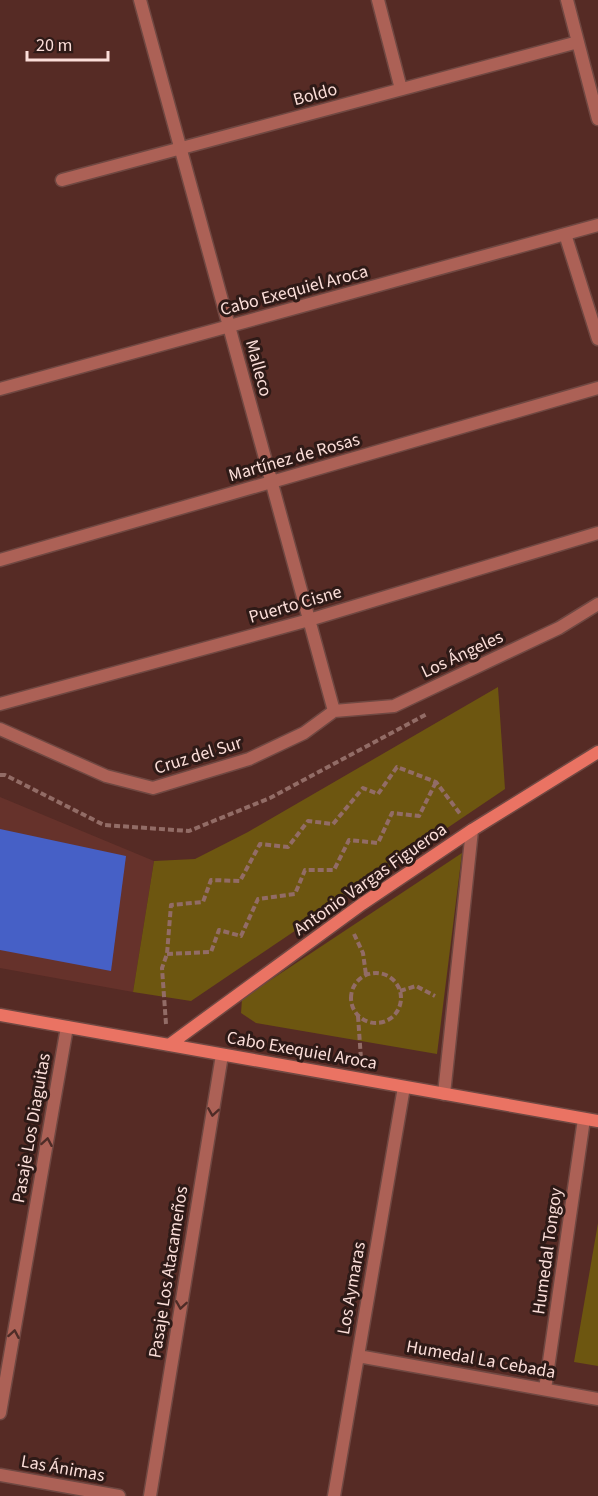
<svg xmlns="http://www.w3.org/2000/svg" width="598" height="1496" viewBox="0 0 598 1496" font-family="'Source Sans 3',sans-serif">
<rect width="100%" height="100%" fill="#562b25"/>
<!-- built -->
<path fill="#66322b" d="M 0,797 L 154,861 L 133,992 L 0,968 Z"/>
<!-- green -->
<path fill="#6d5610" d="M 498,687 L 505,789 L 191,1001 L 133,992 L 154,861 L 195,859 L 248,832 Z
M 462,853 L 437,1054 L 256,1023 L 241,1013 L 242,999 Z
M 598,1223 L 598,1366 L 574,1362 Z"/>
<!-- building -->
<path fill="#4660c6" d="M 0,829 L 126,856 L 111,971 L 0,950 Z"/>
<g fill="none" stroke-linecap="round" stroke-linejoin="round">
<!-- street casing -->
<g stroke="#704842" stroke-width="15">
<path id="street" d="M 140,0 L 334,711
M 378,0 L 401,89
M 567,0 L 598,119
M 62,180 L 578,42
M 565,234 L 598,339
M 0,389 L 598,225
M 0,560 L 598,388
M 0,704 L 309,620 L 598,533
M 334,711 L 394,706 L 559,628 L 598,604
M 0,729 L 106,776 L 153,788 L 249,759 L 304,733 L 334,711
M 444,1094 L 472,830
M 358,1356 L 598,1399
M 545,1389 L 584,1119
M 0,1413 L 67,1027
M 0,1475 L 119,1496
M 150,1496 L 222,1055
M 334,1496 L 404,1087"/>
</g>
<!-- secondary casing -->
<g stroke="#704842" stroke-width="15">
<path id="secondary" d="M 0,1015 L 598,1121
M 169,1045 L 362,904 L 472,830 L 598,752"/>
</g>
<!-- path -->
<path stroke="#926c66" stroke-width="4" stroke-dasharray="6 3" stroke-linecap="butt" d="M 0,775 L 5,775 L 104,825 L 189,831 L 270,798 L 427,714
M 354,934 L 363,953 L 366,975
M 167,954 L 211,952 L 219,930 L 241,936 L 258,899 L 295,894 L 305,870 L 334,870 L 349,840 L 378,843 L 392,813 L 419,816 L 436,782
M351 998a25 25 0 1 1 50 0a25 25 0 1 1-50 0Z
M 400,991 L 416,986 L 435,996
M 358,1016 L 361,1059
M 166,1024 L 162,968 L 167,954 L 171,905 L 203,902 L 211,880 L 240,881 L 260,844 L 288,847 L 308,821 L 333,824 L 363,788 L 378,794 L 397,767 L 436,782 L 461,815"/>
<!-- street -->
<use href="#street" stroke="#ac6156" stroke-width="12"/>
<!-- secondary -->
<use href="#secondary" stroke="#ea7363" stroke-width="12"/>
</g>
<!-- one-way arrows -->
<defs><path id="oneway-chevron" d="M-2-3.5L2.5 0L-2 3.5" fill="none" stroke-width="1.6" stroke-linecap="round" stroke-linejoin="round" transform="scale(1.5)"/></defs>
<g stroke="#4e2c27">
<use href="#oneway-chevron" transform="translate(213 1112) rotate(99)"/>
<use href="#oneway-chevron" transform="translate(47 1142) rotate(-80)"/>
<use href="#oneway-chevron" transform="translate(181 1305) rotate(99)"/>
<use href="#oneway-chevron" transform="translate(14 1334) rotate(-80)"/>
</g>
<g text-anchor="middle" stroke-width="6" stroke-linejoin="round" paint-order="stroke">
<!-- street labels -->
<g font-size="18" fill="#fbded9" stroke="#2e1a17">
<text transform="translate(315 94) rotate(-15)" y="6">Boldo</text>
<text transform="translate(294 290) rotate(-15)" y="6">Cabo Exequiel Aroca</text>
<text transform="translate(259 368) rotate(75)" y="6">Malleco</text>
<text transform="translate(294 457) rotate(-16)" y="6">Martínez de Rosas</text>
<text transform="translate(295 604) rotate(-16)" y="6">Puerto Cisne</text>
<text transform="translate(462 654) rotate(-25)" y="6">Los Ángeles</text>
<text transform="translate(198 755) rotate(-17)" y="6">Cruz del Sur</text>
<text transform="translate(370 879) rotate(-35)" y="6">Antonio Vargas Figueroa</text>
<text transform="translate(302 1050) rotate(10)" y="6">Cabo Exequiel Aroca</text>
<text transform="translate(31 1128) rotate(-80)" y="6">Pasaje Los Diaguitas</text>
<text transform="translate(547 1251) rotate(-82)" y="6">Humedal Tongoy</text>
<text transform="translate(168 1272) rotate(-81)" y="6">Pasaje Los Atacameños</text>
<text transform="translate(351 1288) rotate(-80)" y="6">Los Aymaras</text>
<text transform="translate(481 1359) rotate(10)" y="6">Humedal La Cebada</text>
<text transform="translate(63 1468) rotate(10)" y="6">Las Ánimas</text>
</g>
</g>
<!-- scale -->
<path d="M27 51v9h81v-9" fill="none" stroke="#fbded9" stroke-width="3"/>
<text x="36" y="51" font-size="18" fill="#fbded9" stroke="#2e1a17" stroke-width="4.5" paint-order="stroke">20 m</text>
</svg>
